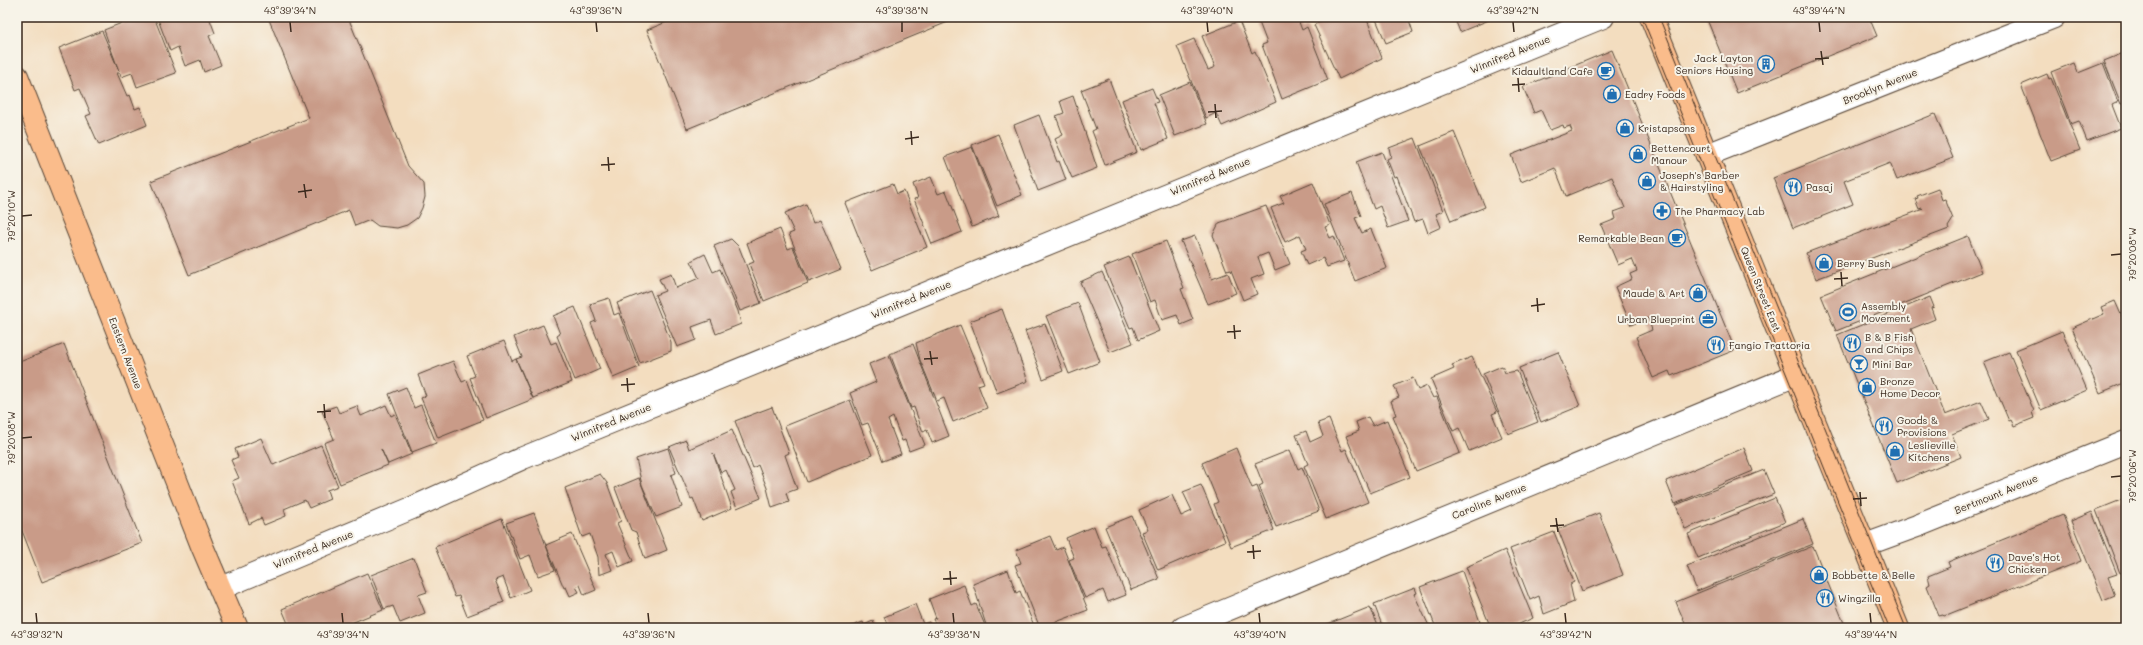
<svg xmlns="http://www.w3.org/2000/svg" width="2143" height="645" viewBox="0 0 2143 645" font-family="Mali,sans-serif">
<rect width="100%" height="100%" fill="#f7f3e8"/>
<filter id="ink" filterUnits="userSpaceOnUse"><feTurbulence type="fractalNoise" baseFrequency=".025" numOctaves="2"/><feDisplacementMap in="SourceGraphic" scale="8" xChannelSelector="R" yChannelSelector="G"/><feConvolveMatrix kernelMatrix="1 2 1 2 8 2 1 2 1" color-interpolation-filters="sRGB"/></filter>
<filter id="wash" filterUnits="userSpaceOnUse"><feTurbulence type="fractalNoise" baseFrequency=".012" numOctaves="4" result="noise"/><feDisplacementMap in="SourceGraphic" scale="16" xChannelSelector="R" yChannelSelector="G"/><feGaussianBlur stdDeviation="0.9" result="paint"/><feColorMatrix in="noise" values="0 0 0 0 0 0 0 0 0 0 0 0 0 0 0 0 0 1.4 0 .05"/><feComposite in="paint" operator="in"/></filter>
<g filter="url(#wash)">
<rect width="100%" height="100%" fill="#f3ddbf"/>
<g id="blocks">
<!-- building -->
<path fill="#c99b88" d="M 137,17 L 154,17 L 176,73 L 137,87 L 132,73 L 121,77 L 120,73 L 117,73 L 127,96 L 130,95 L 135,109 L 140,107 L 147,125 L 99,145 L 86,116 L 91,114 L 80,88 L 75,90 L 59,48 L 102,31 L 119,71 L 104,30 Z
M 157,17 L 209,17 L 215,33 L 209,36 L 221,65 L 204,72 L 200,60 L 185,66 L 178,47 L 170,51 Z
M 268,17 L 348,17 L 408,166 L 424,184 L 425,197 L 422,208 L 417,218 L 407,225 L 397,228 L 378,226 L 370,220 L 355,226 L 349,210 L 189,275 L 151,181 L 309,118 Z
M 679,17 L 960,17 L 687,129 L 647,30 Z
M 1257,17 L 1297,17 L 1302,30 L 1307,27 L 1328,80 L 1282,99 L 1262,45 L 1267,43 Z
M 1317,17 L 1366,17 L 1382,58 L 1339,79 L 1314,25 L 1320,22 Z
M 1375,17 L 1408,17 L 1413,32 L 1386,43 Z
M 1454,17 L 1496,17 L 1460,32 Z
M 1706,17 L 1869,17 L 1877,36 L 1737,93 Z
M 1239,21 L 1252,53 L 1255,51 L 1276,102 L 1222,126 L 1216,113 L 1206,118 L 1177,46 L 1194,39 L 1208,70 L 1215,67 L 1202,36 Z
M 1612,50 L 1735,350 L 1671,376 L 1669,371 L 1653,378 L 1636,337 L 1652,330 L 1648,318 L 1631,325 L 1615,287 L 1632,279 L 1630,274 L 1637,271 L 1632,259 L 1618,265 L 1601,225 L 1616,219 L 1614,212 L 1625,208 L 1612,177 L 1566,196 L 1555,168 L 1521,182 L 1511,155 L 1572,131 L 1570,126 L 1564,128 L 1563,125 L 1550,130 L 1541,110 L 1534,113 L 1523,87 Z
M 2126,52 L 2126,103 L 2121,104 L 2104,61 Z
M 2074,63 L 2078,73 L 2103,63 L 2118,102 L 2112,105 L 2121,128 L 2087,141 L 2079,121 L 2071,124 L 2051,72 Z
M 2047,74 L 2049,79 L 2051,78 L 2080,150 L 2051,161 L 2021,85 Z
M 1109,79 L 1137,152 L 1105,165 L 1092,131 L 1096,129 L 1081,90 Z
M 1190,82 L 1207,124 L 1175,136 L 1159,95 Z
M 1152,88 L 1158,102 L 1154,103 L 1168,139 L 1141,150 L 1122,100 Z
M 1073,96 L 1097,168 L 1072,178 L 1055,139 L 1063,135 L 1056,116 L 1064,113 L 1060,101 Z
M 1935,114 L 1953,158 L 1897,180 L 1890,163 L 1844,181 L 1853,204 L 1793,228 L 1773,178 Z
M 1039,115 L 1057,162 L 1059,161 L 1066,180 L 1038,191 L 1014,125 Z
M 1454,132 L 1485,207 L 1451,221 L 1420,146 Z
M 998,134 L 1022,195 L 997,206 L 972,145 Z
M 1415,138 L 1443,211 L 1436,214 L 1441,227 L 1428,233 L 1423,219 L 1414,222 L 1397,176 L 1394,177 L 1387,159 L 1391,157 L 1389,148 Z
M 972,147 L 999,216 L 972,227 L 945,157 Z
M 1382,152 L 1408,221 L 1388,228 L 1380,206 L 1374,209 L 1356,162 Z
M 931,177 L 938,194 L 946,191 L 962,232 L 932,244 L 914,199 L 918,198 L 913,184 Z
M 1313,182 L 1330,225 L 1325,227 L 1330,238 L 1334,236 L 1344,261 L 1327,267 L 1323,258 L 1307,265 L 1301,251 L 1306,249 L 1300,235 L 1285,242 L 1271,208 L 1284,203 L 1280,196 Z
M 893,184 L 897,194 L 904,191 L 927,247 L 872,270 L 845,203 Z
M 1938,188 L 1942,200 L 1945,199 L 1953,219 L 1948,227 L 1949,229 L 1816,279 L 1806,253 L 1923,209 L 1922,208 L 1919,209 L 1915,199 L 1918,198 L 1917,196 Z
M 1352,193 L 1361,216 L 1355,218 L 1362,233 L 1371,229 L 1387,268 L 1355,281 L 1324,204 Z
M 806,204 L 813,223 L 820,220 L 841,269 L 809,282 L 789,234 L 794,232 L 785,213 Z
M 1266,206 L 1290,264 L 1275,270 L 1268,253 L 1258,257 L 1264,274 L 1251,279 L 1257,294 L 1243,300 L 1231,270 L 1227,271 L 1213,235 L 1219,223 Z
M 780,229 L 788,249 L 793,247 L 808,283 L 764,301 L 749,264 L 754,262 L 747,243 Z
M 1195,236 L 1212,279 L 1228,273 L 1236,293 L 1208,304 L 1181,241 Z
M 1968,236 L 1982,272 L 1836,331 L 1821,295 Z
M 731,239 L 739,247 L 761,303 L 740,311 L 714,246 Z
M 1166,241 L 1184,288 L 1181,289 L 1193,320 L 1181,325 L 1177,315 L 1162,320 L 1155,300 L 1150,302 L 1132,254 Z
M 705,254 L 713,272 L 720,269 L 738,311 L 741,324 L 716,334 L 711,320 L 692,327 L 696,340 L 677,347 L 655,295 L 665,291 L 659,279 L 671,274 L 676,288 L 699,278 L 691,261 Z
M 1129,257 L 1159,331 L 1138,340 L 1133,327 L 1130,328 L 1104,267 Z
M 1102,272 L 1133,343 L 1110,352 L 1080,282 Z
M 650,290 L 671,342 L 671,351 L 640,363 L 617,303 Z
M 1930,297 L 1934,307 L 1931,308 L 1935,319 L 1911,329 L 1945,415 L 1981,401 L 1989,419 L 1952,434 L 1961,457 L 1897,483 L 1837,335 Z
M 609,298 L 614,315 L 619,313 L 639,367 L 613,378 L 591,323 L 596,321 L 590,304 Z
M 2115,301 L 2126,326 L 2126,382 L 2100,393 L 2072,328 L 2104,314 L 2101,307 Z
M 1078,303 L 1100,362 L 1069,374 L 1046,316 Z
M 575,307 L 600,369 L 575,380 L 557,336 L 560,334 L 553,316 Z
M 1002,309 L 1028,381 L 997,393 L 970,321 Z
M 1045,324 L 1063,371 L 1043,379 L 1025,331 Z
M 543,325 L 551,344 L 556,342 L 572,382 L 533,398 L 516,359 L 522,357 L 514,337 Z
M 960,325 L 984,383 L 978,385 L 987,408 L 953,422 L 944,398 L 937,401 L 920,360 L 916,343 Z
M 2062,331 L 2087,390 L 2041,410 L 2016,350 Z
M 504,341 L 512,361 L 516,359 L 533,399 L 486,418 L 470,378 L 475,376 L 467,356 Z
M 64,344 L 142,543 L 42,582 L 17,518 L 17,363 Z
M 913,344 L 949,436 L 932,443 L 927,430 L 923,432 L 914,407 L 911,408 L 890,354 Z
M 1558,352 L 1580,406 L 1541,422 L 1519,368 Z
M 2009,352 L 2034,411 L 2032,412 L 2034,418 L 2014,426 L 2011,420 L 2009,421 L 1984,362 Z
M 889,356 L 925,445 L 909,451 L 905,440 L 902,441 L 893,417 L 888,420 L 901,454 L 883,461 L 868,423 L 862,425 L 850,393 L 876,382 L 869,364 Z
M 1472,357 L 1497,412 L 1492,414 L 1502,437 L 1469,451 L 1459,428 L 1453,431 L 1431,379 L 1454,369 L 1452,365 Z
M 453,361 L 462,382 L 467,380 L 483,420 L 438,438 L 421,398 L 426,396 L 418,375 Z
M 1502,366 L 1505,373 L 1517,371 L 1538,422 L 1508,434 L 1483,374 Z
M 1413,378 L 1418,390 L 1427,386 L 1433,398 L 1437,397 L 1460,453 L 1416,471 L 1393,416 L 1396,415 L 1391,401 L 1399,397 L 1394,386 Z
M 406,387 L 414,408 L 421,405 L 436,443 L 412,452 L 389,394 Z
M 850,400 L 872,455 L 807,482 L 785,426 Z
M 386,405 L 391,416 L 395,414 L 412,454 L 388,464 L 381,449 L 388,465 L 340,484 L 324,443 L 334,439 L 322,411 L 336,406 L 339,413 L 357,406 L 361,416 Z
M 772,407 L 789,453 L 785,455 L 797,489 L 786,493 L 789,502 L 772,508 L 767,488 L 758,465 L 753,468 L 735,421 Z
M 1368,417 L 1373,426 L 1387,420 L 1410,477 L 1370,493 L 1346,436 L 1359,431 L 1356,422 Z
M 1329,419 L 1342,451 L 1346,449 L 1368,502 L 1326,519 L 1304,466 L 1308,464 L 1296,435 L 1306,431 L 1310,442 L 1323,436 L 1318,423 Z
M 732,430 L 761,498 L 737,508 L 731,492 L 735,490 L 726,470 L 721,472 L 713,453 L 732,508 L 702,521 L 693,498 L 691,499 L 669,447 L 686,440 L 689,449 Z
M 261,438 L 273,465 L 321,445 L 338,486 L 327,490 L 330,499 L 309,508 L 305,500 L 284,509 L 286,516 L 264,525 L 261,518 L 249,524 L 232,481 L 239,478 L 231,460 L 238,457 L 235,449 Z
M 668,448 L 676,473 L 671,475 L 682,507 L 656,517 L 642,485 L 636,459 Z
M 1236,448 L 1252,488 L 1257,486 L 1274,530 L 1231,547 L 1214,504 L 1218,502 L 1202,463 Z
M 1744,448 L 1753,471 L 1675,504 L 1666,481 Z
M 1290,450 L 1298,469 L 1302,467 L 1319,511 L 1276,527 L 1259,486 L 1263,484 L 1255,464 Z
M 1764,470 L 1774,494 L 1685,529 L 1676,505 Z
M 600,474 L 607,483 L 621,521 L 617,523 L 633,561 L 619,567 L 613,551 L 606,554 L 612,570 L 599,575 L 598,557 L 590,534 L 582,537 L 565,488 Z
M 639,478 L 667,550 L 645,559 L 636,532 L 631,530 L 615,488 Z
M 1201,485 L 1225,541 L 1158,570 L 1142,532 L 1148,530 L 1139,510 L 1172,495 L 1181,516 L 1192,511 L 1183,492 Z
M 1775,498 L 1785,522 L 1698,558 L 1688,534 Z
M 2126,498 L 2126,571 L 2120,573 L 2096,510 Z
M 2092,512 L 2117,574 L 2108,577 L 2115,596 L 2103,601 L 2071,521 Z
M 534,513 L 555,570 L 538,576 L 530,555 L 520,559 L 506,523 Z
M 1599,513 L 1623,575 L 1582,591 L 1558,529 Z
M 2063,515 L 2081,561 L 1944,616 L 1943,615 L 1939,616 L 1927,586 L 1930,584 L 1928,576 L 1950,567 L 1948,562 Z
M 1132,516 L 1159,579 L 1131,590 L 1105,527 Z
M 502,519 L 530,590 L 511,598 L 503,577 L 495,580 L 504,602 L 467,616 L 459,596 L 455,597 L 435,547 Z
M 1803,519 L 1813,544 L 1697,591 L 1687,566 Z
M 1094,526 L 1102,547 L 1106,546 L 1126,595 L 1108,602 L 1103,590 L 1085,598 L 1069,560 L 1074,558 L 1066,538 Z
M 1554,532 L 1574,582 L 1570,584 L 1574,602 L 1544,614 L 1539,596 L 1530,600 L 1510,549 Z
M 572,534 L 596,590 L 584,595 L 580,585 L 576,587 L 579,592 L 570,596 L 566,587 L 564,588 L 546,545 Z
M 1050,536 L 1056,550 L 1063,547 L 1088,610 L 1040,628 L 1015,565 L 1021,563 L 1016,550 Z
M 1813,546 L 1846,628 L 1687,628 L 1676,602 Z
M 1505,550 L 1533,618 L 1510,628 L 1491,628 L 1466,567 Z
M 414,558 L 427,592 L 418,595 L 425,613 L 400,623 L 393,606 L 384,609 L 371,575 Z
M 1008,570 L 1016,593 L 1020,591 L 1035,628 L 987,628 L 973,584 Z
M 1462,571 L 1480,622 L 1477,623 L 1478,628 L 1436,628 L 1420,587 Z
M 367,573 L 383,610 L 339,628 L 290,628 L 282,609 Z
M 964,585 L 972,606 L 976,604 L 986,628 L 937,628 L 933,619 L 936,618 L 929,599 Z
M 1415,588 L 1417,593 L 1414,594 L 1430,628 L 1383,628 L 1374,604 Z
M 915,604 L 923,624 L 929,622 L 931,628 L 889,628 L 884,617 Z
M 1370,607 L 1379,628 L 1324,628 L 1323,626 Z
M 873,621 L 876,628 L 847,628 L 863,622 L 864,625 Z"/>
</g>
</g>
<g filter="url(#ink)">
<use href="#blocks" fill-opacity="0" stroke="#574536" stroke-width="1"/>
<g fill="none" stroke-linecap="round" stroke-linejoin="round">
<!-- minor casing -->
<g stroke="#574536" stroke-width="24">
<path id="minor" d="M 1707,155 L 2054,17
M 1865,545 L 1917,526 L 2126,442
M 221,588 L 412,508 L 523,458 L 1603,17
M 1183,628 L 1796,375"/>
</g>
<!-- major casing -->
<g stroke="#574536" stroke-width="24">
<path id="major" d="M 1651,17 L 1898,628
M 17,76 L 202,546 L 237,628"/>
</g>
<!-- minor -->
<use href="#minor" stroke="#fff" stroke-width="22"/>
<!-- major -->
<use href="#major" stroke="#fabc8b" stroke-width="22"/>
<!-- tram -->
<path stroke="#3b2a1e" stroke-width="1" d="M 1642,17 L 1889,628
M 1659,17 L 1906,628"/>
</g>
</g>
<!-- ticks -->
<path fill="none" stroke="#3b2a1e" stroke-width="1.5" d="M 290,22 L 291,32M 596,22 L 597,32M 902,22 L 902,32M 1207,22 L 1208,32M 1513,22 L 1514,32M 1819,22 L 1820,32M 1821,51 L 1823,65M 1815,59 L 1829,58M 1518,78 L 1519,92M 1512,85 L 1525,84M 1215,104 L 1216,118M 1208,112 L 1222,111M 911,131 L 912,145M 905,139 L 919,137M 608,157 L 609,171M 601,165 L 615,164M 304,184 L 306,198M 298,192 L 312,190M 22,216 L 32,215M 2111,255 L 2121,254M 1841,272 L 1842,286M 1834,279 L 1848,278M 1537,298 L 1538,312M 1531,306 L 1545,304M 1234,325 L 1235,339M 1227,332 L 1241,331M 930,351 L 932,365M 924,359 L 938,358M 627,378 L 628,392M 621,385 L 635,384M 324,404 L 325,418M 317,412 L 331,411M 22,438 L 32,437M 2111,477 L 2121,476M 1860,492 L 1861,506M 1853,499 L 1867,498M 1556,518 L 1558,532M 1550,526 L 1564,525M 1253,545 L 1254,559M 1247,552 L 1261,551M 950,571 L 951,585M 943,579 L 957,578M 36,613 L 37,623M 342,613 L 343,623M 648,613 L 649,623M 953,613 L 954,623M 1259,613 L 1260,623M 1565,613 L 1566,623M 1870,613 L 1871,623"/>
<!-- icons -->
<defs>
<g id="building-ring" transform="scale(0.9)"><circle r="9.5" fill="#f7f3e8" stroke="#1f6fb2" stroke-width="1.5"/><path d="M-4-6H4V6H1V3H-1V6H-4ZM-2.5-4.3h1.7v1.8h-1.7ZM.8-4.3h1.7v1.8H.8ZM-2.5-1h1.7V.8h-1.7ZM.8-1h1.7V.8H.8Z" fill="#1f6fb2"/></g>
<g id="cafe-ring" transform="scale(0.9)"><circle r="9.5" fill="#f7f3e8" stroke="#1f6fb2" stroke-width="1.5"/><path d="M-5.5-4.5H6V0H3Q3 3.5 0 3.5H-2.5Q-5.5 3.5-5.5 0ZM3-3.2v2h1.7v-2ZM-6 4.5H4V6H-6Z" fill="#1f6fb2"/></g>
<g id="shop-ring" transform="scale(0.9)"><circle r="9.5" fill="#f7f3e8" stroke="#1f6fb2" stroke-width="1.5"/><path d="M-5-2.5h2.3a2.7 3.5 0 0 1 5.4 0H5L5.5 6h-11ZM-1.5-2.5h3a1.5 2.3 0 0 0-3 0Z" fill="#1f6fb2"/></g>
<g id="restaurant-ring" transform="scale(0.9)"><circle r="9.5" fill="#f7f3e8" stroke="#1f6fb2" stroke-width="1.5"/><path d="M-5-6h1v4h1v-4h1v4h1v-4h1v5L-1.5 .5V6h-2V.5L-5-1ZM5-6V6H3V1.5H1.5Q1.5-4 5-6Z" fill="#1f6fb2"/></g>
<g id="pharmacy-ring" transform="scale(0.9)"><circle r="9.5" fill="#f7f3e8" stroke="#1f6fb2" stroke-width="1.5"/><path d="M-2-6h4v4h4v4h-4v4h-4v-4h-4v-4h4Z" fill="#1f6fb2"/></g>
<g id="stadium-ring" transform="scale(0.9)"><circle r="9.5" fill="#f7f3e8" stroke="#1f6fb2" stroke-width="1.5"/><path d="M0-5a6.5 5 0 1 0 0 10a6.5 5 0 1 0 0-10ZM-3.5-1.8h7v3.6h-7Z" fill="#1f6fb2"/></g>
<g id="office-ring" transform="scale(0.9)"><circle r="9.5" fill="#f7f3e8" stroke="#1f6fb2" stroke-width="1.5"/><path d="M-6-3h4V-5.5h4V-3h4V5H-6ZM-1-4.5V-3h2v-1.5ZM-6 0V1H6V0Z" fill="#1f6fb2"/></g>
<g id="bar-ring" transform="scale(0.9)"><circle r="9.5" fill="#f7f3e8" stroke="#1f6fb2" stroke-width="1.5"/><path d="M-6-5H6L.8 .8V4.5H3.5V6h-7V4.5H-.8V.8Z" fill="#1f6fb2"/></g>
</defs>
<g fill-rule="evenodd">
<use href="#building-ring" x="1766" y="64"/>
<use href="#cafe-ring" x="1606" y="71"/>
<use href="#shop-ring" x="1612" y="94"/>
<use href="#shop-ring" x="1625" y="128"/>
<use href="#shop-ring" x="1638" y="154"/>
<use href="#shop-ring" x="1647" y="181"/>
<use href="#restaurant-ring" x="1793" y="187"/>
<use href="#pharmacy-ring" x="1662" y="211"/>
<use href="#cafe-ring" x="1677" y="238"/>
<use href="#shop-ring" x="1824" y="263"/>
<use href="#shop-ring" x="1698" y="293"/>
<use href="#stadium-ring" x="1848" y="312"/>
<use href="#office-ring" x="1708" y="319"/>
<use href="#restaurant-ring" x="1852" y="343"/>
<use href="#restaurant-ring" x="1716" y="345"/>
<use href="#bar-ring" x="1859" y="364"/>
<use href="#shop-ring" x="1867" y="387"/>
<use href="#restaurant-ring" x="1884" y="426"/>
<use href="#shop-ring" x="1895" y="451"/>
<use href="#restaurant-ring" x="1995" y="563"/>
<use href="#shop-ring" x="1819" y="575"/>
<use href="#restaurant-ring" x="1825" y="598"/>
</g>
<g text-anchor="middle" stroke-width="4" stroke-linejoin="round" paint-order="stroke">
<!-- street labels -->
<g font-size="10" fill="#3b2a1e" stroke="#f7f3e8">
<text transform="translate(1510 54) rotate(-22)" y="4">Winnifred Avenue</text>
<text transform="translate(1880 86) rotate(-22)" y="4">Brooklyn Avenue</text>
<text transform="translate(1210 176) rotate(-22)" y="4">Winnifred Avenue</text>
<text transform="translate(1761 289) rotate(68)" y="4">Queen Street East</text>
<text transform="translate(911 299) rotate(-22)" y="4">Winnifred Avenue</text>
<text transform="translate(126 353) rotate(69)" y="4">Eastern Avenue</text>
<text transform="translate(611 422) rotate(-22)" y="4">Winnifred Avenue</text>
<text transform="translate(1996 494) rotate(-22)" y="4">Bertmount Avenue</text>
<text transform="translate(1489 501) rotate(-22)" y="4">Caroline Avenue</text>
<text transform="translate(313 549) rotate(-22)" y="4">Winnifred Avenue</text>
</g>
<!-- poi labels -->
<g font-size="10" fill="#3b2a1e" stroke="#f7f3e8" text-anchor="start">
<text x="1753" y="62" text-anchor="end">Jack Layton<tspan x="1753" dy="12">Seniors Housing</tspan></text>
<text x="1593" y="75" text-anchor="end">Kidaultland Cafe</text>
<text x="1625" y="98">Eadry Foods</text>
<text x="1638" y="132">Kristapsons</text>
<text x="1651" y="152">Bettencourt<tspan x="1651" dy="12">Manour</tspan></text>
<text x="1660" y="179">Joseph's Barber<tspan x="1660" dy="12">&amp; Hairstyling</tspan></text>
<text x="1806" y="191">Pasaj</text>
<text x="1675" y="215">The Pharmacy Lab</text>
<text x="1664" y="242" text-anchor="end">Remarkable Bean</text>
<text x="1837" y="267">Berry Bush</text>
<text x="1685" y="297" text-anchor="end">Maude &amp; Art</text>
<text x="1861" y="310">Assembly<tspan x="1861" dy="12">Movement</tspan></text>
<text x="1695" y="323" text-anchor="end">Urban Blueprint</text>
<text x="1865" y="341">B &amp; B Fish<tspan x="1865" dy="12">and Chips</tspan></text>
<text x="1729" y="349">Fangio Trattoria</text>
<text x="1872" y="368">Mini Bar</text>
<text x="1880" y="385">Bronze<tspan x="1880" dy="12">Home Decor</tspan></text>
<text x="1897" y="424">Goods &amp;<tspan x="1897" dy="12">Provisions</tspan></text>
<text x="1908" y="449">Leslieville<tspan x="1908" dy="12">Kitchens</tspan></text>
<text x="2008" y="561">Dave's Hot<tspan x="2008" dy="12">Chicken</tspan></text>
<text x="1832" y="579">Bobbette &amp; Belle</text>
<text x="1838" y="602">Wingzilla</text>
</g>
</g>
<!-- margin -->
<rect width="2143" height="645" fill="none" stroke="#f7f3e8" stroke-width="44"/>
<rect x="22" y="22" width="2099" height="601" fill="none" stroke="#3b2a1e" stroke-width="1.5"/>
<g font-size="10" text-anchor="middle" fill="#3b2a1e">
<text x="290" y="14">43°39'34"N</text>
<text x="596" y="14">43°39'36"N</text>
<text x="902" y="14">43°39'38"N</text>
<text x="1207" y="14">43°39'40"N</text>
<text x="1513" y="14">43°39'42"N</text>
<text x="1819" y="14">43°39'44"N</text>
<text transform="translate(11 216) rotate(-90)" y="4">79°20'10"W</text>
<text transform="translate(2132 254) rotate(-90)" y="4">79°20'08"W</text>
<text transform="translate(11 438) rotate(-90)" y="4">79°20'08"W</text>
<text transform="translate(2132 476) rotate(-90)" y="4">79°20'06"W</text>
<text x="37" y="638">43°39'32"N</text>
<text x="343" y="638">43°39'34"N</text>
<text x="649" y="638">43°39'36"N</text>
<text x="954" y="638">43°39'38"N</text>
<text x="1260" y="638">43°39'40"N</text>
<text x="1566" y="638">43°39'42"N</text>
<text x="1871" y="638">43°39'44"N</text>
</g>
</svg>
